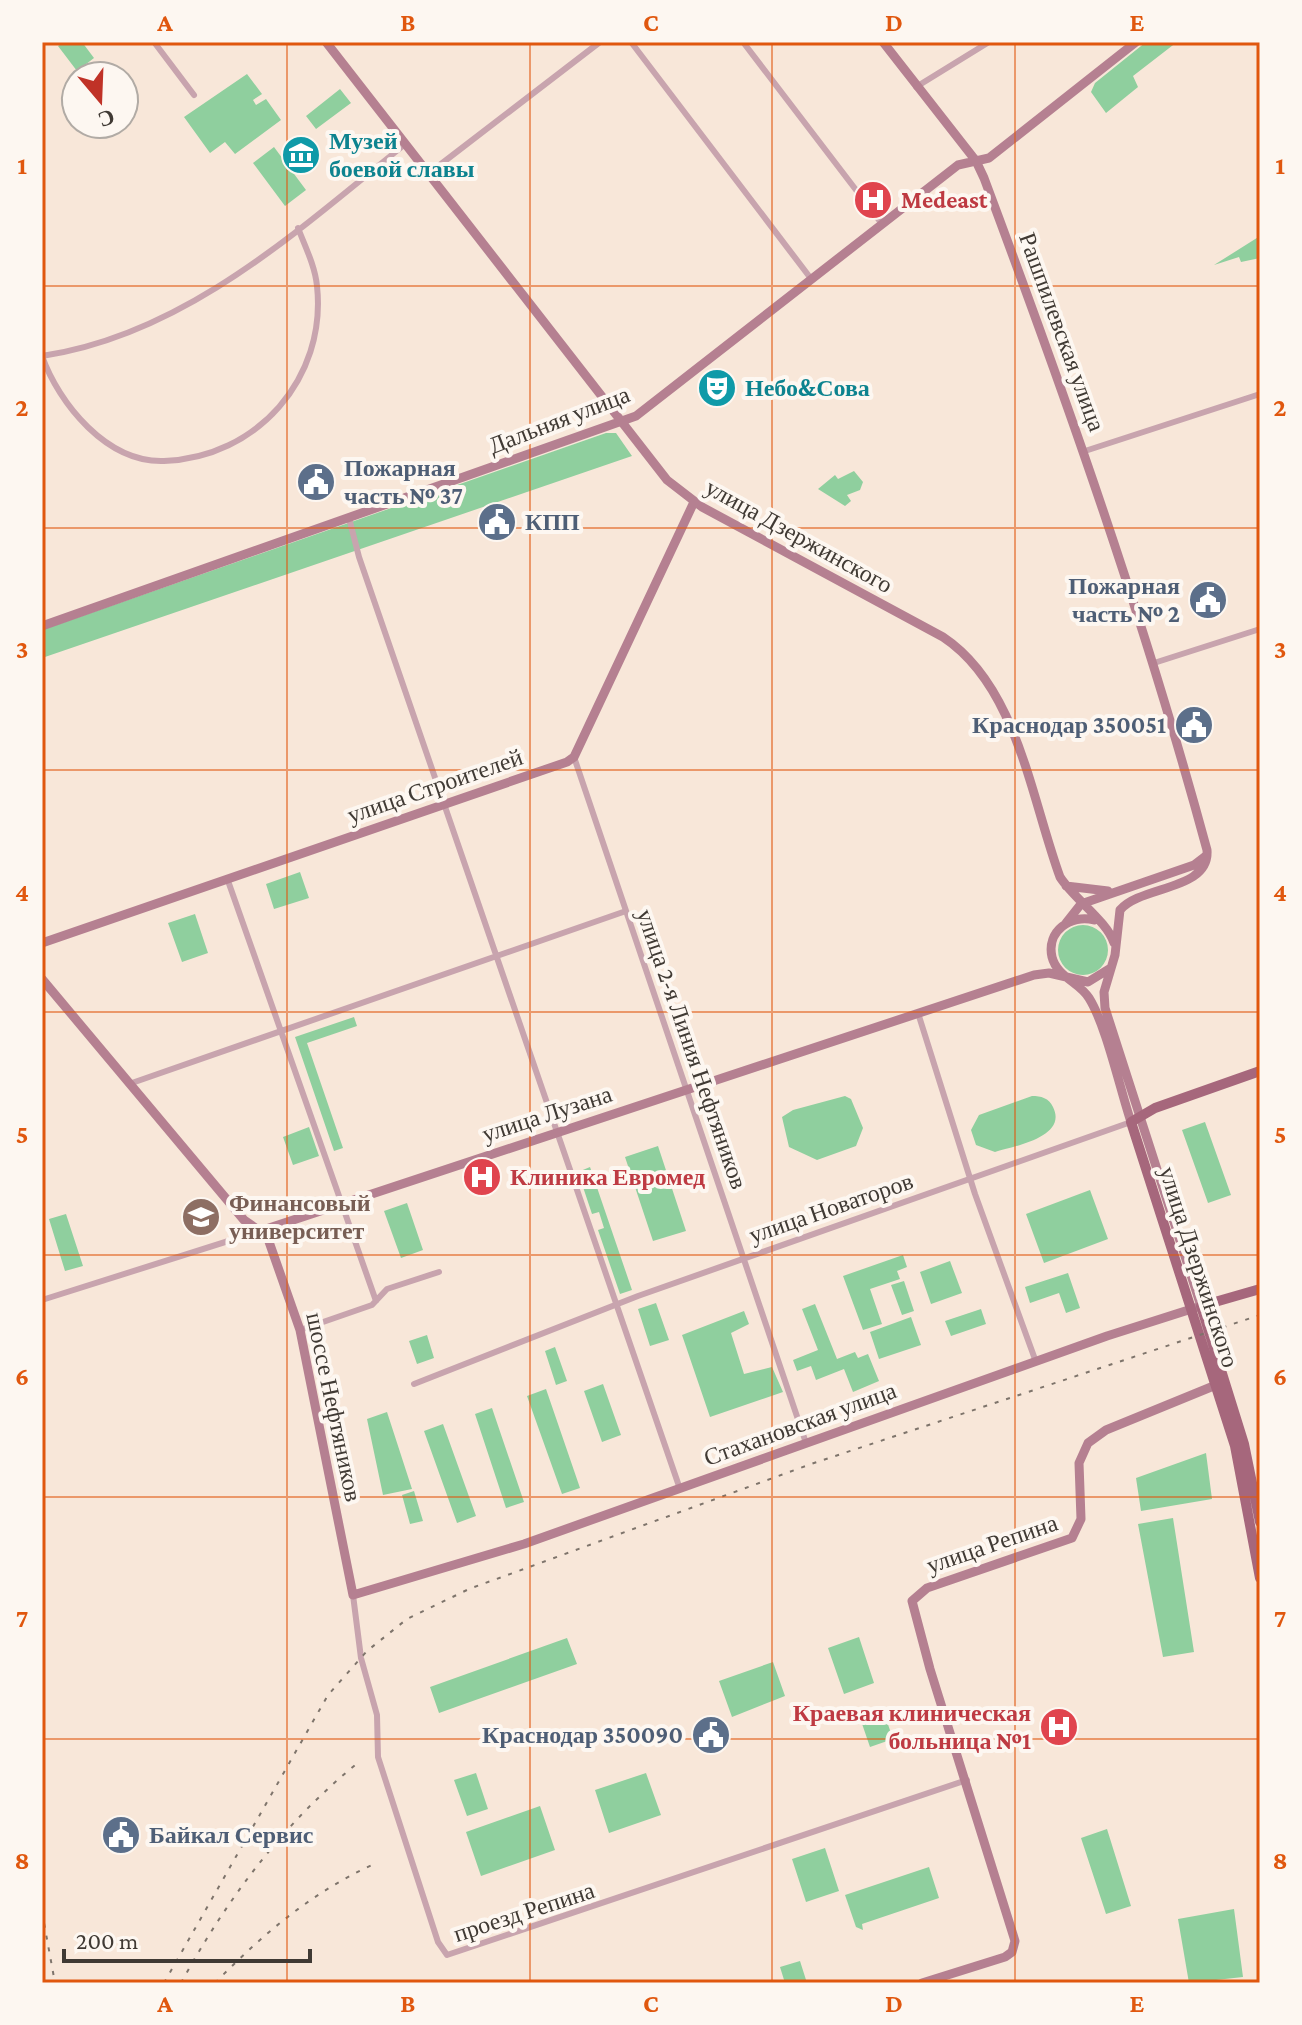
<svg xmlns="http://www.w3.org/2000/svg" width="1302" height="2025" viewBox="0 0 1302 2025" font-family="'Crimson Pro',serif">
<rect width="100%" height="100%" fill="#f8e7d9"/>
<!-- green -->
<path fill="#8fcf9e" d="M 64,42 L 82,42 L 94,58 L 77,71 L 58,46 Z
M 1146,42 L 1177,42 L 1133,76 L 1138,87 L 1106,113 L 1091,92 L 1095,83 Z
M 247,74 L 262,94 L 253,100 L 256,105 L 266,99 L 281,120 L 235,154 L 225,142 L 210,153 L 184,117 Z
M 340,89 L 351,103 L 316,129 L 306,116 Z
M 274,147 L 306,190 L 285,206 L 253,163 Z
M 1260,236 L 1260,258 L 1241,262 L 1239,257 L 1214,265 Z
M 606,433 L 616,433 L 632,456 L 42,658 L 42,630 Z
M 854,471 L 863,482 L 860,490 L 847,495 L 851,501 L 845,506 L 818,489 L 835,475 L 838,479 Z
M 300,872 L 309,898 L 274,909 L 266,884 Z
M 195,914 L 208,953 L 182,962 L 168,923 Z
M1058 950a25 25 0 1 1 50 0a25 25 0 1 1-50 0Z
M 354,1017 L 357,1026 L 307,1043 L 343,1148 L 334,1151 L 295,1037 Z
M 845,1096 L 851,1099 L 863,1128 L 856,1146 L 817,1160 L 789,1147 L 782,1117 L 793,1110 Z
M 1032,1096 C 1041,1096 1049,1098 1053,1107 C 1068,1137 1014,1146 995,1152 L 976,1145 L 971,1130 L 979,1115 Z
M 1205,1122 L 1231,1195 L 1208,1203 L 1182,1130 Z
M 309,1127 L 319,1156 L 293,1165 L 283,1137 Z
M 658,1146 L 686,1231 L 653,1241 L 625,1157 Z
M 590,1167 L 632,1290 L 620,1294 L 598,1230 L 604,1228 L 599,1212 L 592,1214 L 578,1172 Z
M 1090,1190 L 1108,1239 L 1044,1263 L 1026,1214 Z
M 407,1203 L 423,1250 L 401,1258 L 384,1211 Z
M 66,1214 L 83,1266 L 65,1271 L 49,1219 Z
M 903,1255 L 907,1267 L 897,1271 L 900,1279 L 870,1289 L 882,1324 L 863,1330 L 843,1276 Z
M 950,1261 L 962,1293 L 931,1304 L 920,1272 Z
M 1068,1273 L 1080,1308 L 1066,1313 L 1059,1293 L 1030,1303 L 1025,1287 Z
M 904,1281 L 914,1311 L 902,1315 L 891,1285 Z
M 656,1303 L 669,1340 L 650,1346 L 638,1309 Z
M 815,1304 L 837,1359 L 855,1352 L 858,1358 L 868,1354 L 879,1381 L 853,1392 L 844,1369 L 816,1380 L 811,1366 L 797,1371 L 793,1360 L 818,1350 L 802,1309 Z
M 981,1309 L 986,1324 L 951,1336 L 945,1321 Z
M 744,1311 L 749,1324 L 731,1333 L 744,1374 L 772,1367 L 783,1392 L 710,1417 L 682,1335 Z
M 911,1317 L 921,1345 L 879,1359 L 870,1332 Z
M 427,1335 L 434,1358 L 417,1364 L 409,1341 Z
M 555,1347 L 567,1381 L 556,1385 L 545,1351 Z
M 603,1384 L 621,1435 L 602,1442 L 584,1391 Z
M 546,1389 L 580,1488 L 562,1494 L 527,1396 Z
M 492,1408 L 524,1502 L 506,1508 L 475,1414 Z
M 387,1412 L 412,1489 L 383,1495 L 367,1419 Z
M 443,1424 L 476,1516 L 457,1523 L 424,1431 Z
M 1206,1453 L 1212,1499 L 1141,1511 L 1136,1478 Z
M 414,1491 L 423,1521 L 410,1524 L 402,1495 Z
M 1173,1518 L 1194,1652 L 1163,1657 L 1138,1524 Z
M 859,1637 L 874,1683 L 844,1694 L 828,1648 Z
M 567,1638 L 577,1664 L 439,1713 L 430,1687 Z
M 773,1662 L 785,1696 L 732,1717 L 719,1681 Z
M 882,1707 L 893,1739 L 870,1747 L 859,1715 Z
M 476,1773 L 488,1809 L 467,1816 L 454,1780 Z
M 646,1773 L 661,1815 L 609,1833 L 595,1790 Z
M 540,1806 L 555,1850 L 481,1876 L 466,1832 Z
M 1107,1829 L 1131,1906 L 1106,1914 L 1081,1838 Z
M 825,1848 L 839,1891 L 806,1902 L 792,1859 Z
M 929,1867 L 939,1898 L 862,1924 L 863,1930 L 856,1927 L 845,1895 Z
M 1234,1909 L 1243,1977 L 1189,1983 L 1178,1919 Z
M 800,1961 L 807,1983 L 785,1983 L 780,1967 Z"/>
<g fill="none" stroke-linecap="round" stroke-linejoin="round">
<!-- street -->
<path stroke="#c8a4ae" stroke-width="6" d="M 154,42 L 194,95
M 631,42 L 812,280
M 743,42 L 882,224
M 916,87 L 989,42
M 428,174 L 600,42
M 42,356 C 59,404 107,463 164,461 C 257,458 327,378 317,286 C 315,266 305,246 298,228
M 42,356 C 184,335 296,232 404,145
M 1085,451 L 1260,394
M 349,518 L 359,557 L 680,1489
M 1154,663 L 1260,629
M 574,757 L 806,1443
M 227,878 L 376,1301
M 918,1013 L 975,1194 L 1036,1362
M 129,1084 L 626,911
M 42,1300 L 260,1231
M 300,1330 L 372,1305 L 387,1289 L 439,1272
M 414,1384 L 638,1296 L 1131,1122
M 353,1595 L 361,1658 L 377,1715 L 378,1757 L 438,1942 L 447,1955 L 967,1780"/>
<!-- secondary -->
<path stroke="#b58091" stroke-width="9" d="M 326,42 L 667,480 L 702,507 L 943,637 C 1017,686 1031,798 1060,877 C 1074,899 1107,921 1114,943
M 42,626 L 636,416 L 958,165 L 989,158 L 1136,42
M 1066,886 L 1108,891
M 1094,920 C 1071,914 1046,931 1052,957 C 1057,977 1079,982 1089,998 C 1106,1025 1120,1089 1131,1122
M 1066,923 L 1081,904 L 1194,865 L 1207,855
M 42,943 L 567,762 L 574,757 L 694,502
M 42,979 L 244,1220 L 267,1236 L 300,1330 L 353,1595 L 524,1544 L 1107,1336 L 1201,1306 L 1105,1008 L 1104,992 L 1115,955 L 1120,910 C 1141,885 1210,891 1207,850 C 1145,621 1067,400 984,178 L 976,161 L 883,42
M 260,1231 L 1034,975 L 1049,973 L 1088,982 L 1109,969
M 922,1983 L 1005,1957 L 1012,1952 L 1015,1941 L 930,1669 L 912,1601 L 927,1588 L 1072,1538 L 1081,1519 L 1079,1463 L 1088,1443 L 1106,1430 L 1216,1385"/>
<!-- primary -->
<path stroke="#a6677c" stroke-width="10" d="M 1260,1071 L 1155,1108 L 1131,1122 L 1235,1446 L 1260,1578
M 1260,1289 L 1201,1306 L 1244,1444 L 1260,1522"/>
<!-- rail -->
<path stroke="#7e746b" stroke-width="2" stroke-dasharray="4 8" stroke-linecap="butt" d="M 42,1912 L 55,1983
M 164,1983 L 328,1695 L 367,1651 L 407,1619 L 469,1589 L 814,1463 L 1260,1315
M 181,1983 C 227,1899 284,1822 359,1762
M 215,1983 C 262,1935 311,1893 372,1865"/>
</g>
<!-- grid -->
<path fill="none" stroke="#e0570e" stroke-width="2" stroke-opacity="0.55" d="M 287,42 L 287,1983M 530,42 L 530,1983M 772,42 L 772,1983M 1015,42 L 1015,1983M 42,286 L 1260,286M 42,528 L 1260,528M 42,770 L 1260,770M 42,1012 L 1260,1012M 42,1255 L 1260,1255M 42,1497 L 1260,1497M 42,1739 L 1260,1739"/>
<!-- icons -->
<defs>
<g id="museum-disc" transform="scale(2)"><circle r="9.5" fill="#0f9aa8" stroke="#fdf7f1"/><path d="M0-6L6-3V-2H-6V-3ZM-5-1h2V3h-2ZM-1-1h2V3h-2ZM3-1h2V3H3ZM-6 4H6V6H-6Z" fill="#fff"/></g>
<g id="hospital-disc" transform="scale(2)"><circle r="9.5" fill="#e0444e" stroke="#fdf7f1"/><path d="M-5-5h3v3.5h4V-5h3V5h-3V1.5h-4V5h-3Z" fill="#fff"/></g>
<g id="theatre-disc" transform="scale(2)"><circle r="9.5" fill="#0f9aa8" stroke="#fdf7f1"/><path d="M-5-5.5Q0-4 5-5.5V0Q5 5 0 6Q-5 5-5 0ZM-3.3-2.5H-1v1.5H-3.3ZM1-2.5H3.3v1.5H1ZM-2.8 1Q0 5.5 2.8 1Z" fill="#fff"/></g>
<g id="civic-disc" transform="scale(2)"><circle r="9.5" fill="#5c6f8a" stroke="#fdf7f1"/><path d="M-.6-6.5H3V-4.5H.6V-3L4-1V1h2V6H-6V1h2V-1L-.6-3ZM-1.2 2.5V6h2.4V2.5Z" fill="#fff"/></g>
<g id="university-disc" transform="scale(2)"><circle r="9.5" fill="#8d6e63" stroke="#fdf7f1"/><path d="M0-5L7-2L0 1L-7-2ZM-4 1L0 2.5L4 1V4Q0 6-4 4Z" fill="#fff"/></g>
</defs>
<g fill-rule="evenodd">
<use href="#museum-disc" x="301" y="155"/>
<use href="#hospital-disc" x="873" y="200"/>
<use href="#theatre-disc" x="717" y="388"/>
<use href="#civic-disc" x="316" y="482"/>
<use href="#civic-disc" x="497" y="522"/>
<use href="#civic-disc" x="1208" y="600"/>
<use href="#civic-disc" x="1194" y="725"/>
<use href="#hospital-disc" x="482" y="1177"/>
<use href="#university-disc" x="201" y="1217"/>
<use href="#hospital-disc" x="1059" y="1727"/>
<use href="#civic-disc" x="711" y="1735"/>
<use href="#civic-disc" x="121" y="1835"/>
</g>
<g text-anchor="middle" stroke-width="8" stroke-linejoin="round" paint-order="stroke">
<!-- culture labels -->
<g font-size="24" font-weight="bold" fill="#0d838f" stroke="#fdf7f1" text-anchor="start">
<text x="329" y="149">Музей<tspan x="329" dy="28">боевой славы</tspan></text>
<text x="745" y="396">Небо&amp;Сова</text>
</g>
<!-- health labels -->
<g font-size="24" font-weight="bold" fill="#be3a42" stroke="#fdf7f1" text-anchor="start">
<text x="901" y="208">Medeast</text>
<text x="510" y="1185">Клиника Евромед</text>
<text x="1031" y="1721" text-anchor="end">Краевая клиническая<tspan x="1031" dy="28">больница №1</tspan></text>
</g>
<!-- street labels -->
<g font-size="24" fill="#403a34" stroke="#fdf7f1">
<text transform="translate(1062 332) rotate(70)" y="8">Рашпилевская улица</text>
<text transform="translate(559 420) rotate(-21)" y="8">Дальняя улица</text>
<text transform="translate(799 536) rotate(29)" y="8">улица Дзержинского</text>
<text transform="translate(435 786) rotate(-19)" y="8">улица Строителей</text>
<text transform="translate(692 1049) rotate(71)" y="8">улица 2-я Линия Нефтяников</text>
<text transform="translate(547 1114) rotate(-18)" y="8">улица Лузана</text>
<text transform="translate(831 1208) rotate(-19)" y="8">улица Новаторов</text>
<text transform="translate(1199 1267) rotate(72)" y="8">улица Дзержинского</text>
<text transform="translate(334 1407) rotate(78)" y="8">шоссе Нефтяников</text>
<text transform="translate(800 1424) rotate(-20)" y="8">Стахановская улица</text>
<text transform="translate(992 1544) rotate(-19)" y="8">улица Репина</text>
<text transform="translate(524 1912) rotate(-18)" y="8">проезд Репина</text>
</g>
<!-- service labels -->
<g font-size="24" font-weight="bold" fill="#4e5e75" stroke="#fdf7f1" text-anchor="start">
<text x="344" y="476">Пожарная<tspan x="344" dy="28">часть № 37</tspan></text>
<text x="525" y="530">КПП</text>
<text x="1180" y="594" text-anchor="end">Пожарная<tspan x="1180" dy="28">часть № 2</tspan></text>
<text x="1166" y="733" text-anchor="end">Краснодар 350051</text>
<text x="683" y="1743" text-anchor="end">Краснодар 350090</text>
<text x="149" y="1843">Байкал Сервис</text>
</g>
<!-- education labels -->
<g font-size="24" font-weight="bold" fill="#785e54" stroke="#fdf7f1" text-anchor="start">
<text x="229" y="1211">Финансовый<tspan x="229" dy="28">университет</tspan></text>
</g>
</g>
<!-- border -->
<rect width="1302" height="2025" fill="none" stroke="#fdf7f1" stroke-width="88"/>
<!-- north arrow -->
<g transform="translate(100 100) rotate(161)"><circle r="38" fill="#fdf7f1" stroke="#b1aba5" stroke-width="2"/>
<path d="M0-6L14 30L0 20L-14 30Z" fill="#c03227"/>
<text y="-12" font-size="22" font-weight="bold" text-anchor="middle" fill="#403a34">С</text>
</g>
<!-- scale -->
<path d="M64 1949v12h246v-12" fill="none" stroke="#403a34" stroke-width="4"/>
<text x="76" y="1949" font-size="24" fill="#403a34" stroke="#fdf7f1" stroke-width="6" paint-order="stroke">200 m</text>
<rect x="44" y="44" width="1214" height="1937" fill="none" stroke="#e0570e" stroke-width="3"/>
<g font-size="26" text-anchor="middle" font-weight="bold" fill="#e0570e">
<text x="165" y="31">A</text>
<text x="408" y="31">B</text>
<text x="651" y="31">C</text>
<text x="894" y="31">D</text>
<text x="1137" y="31">E</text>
<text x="22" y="174">1</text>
<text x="1280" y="174">1</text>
<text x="22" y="416">2</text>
<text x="1280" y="416">2</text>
<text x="22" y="658">3</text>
<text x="1280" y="658">3</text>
<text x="22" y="901">4</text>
<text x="1280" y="901">4</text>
<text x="22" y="1143">5</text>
<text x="1280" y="1143">5</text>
<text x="22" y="1385">6</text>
<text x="1280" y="1385">6</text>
<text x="22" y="1627">7</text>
<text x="1280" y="1627">7</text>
<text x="22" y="1869">8</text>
<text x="1280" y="1869">8</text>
<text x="165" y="2012">A</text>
<text x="408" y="2012">B</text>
<text x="651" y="2012">C</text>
<text x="894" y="2012">D</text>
<text x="1137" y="2012">E</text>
</g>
</svg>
